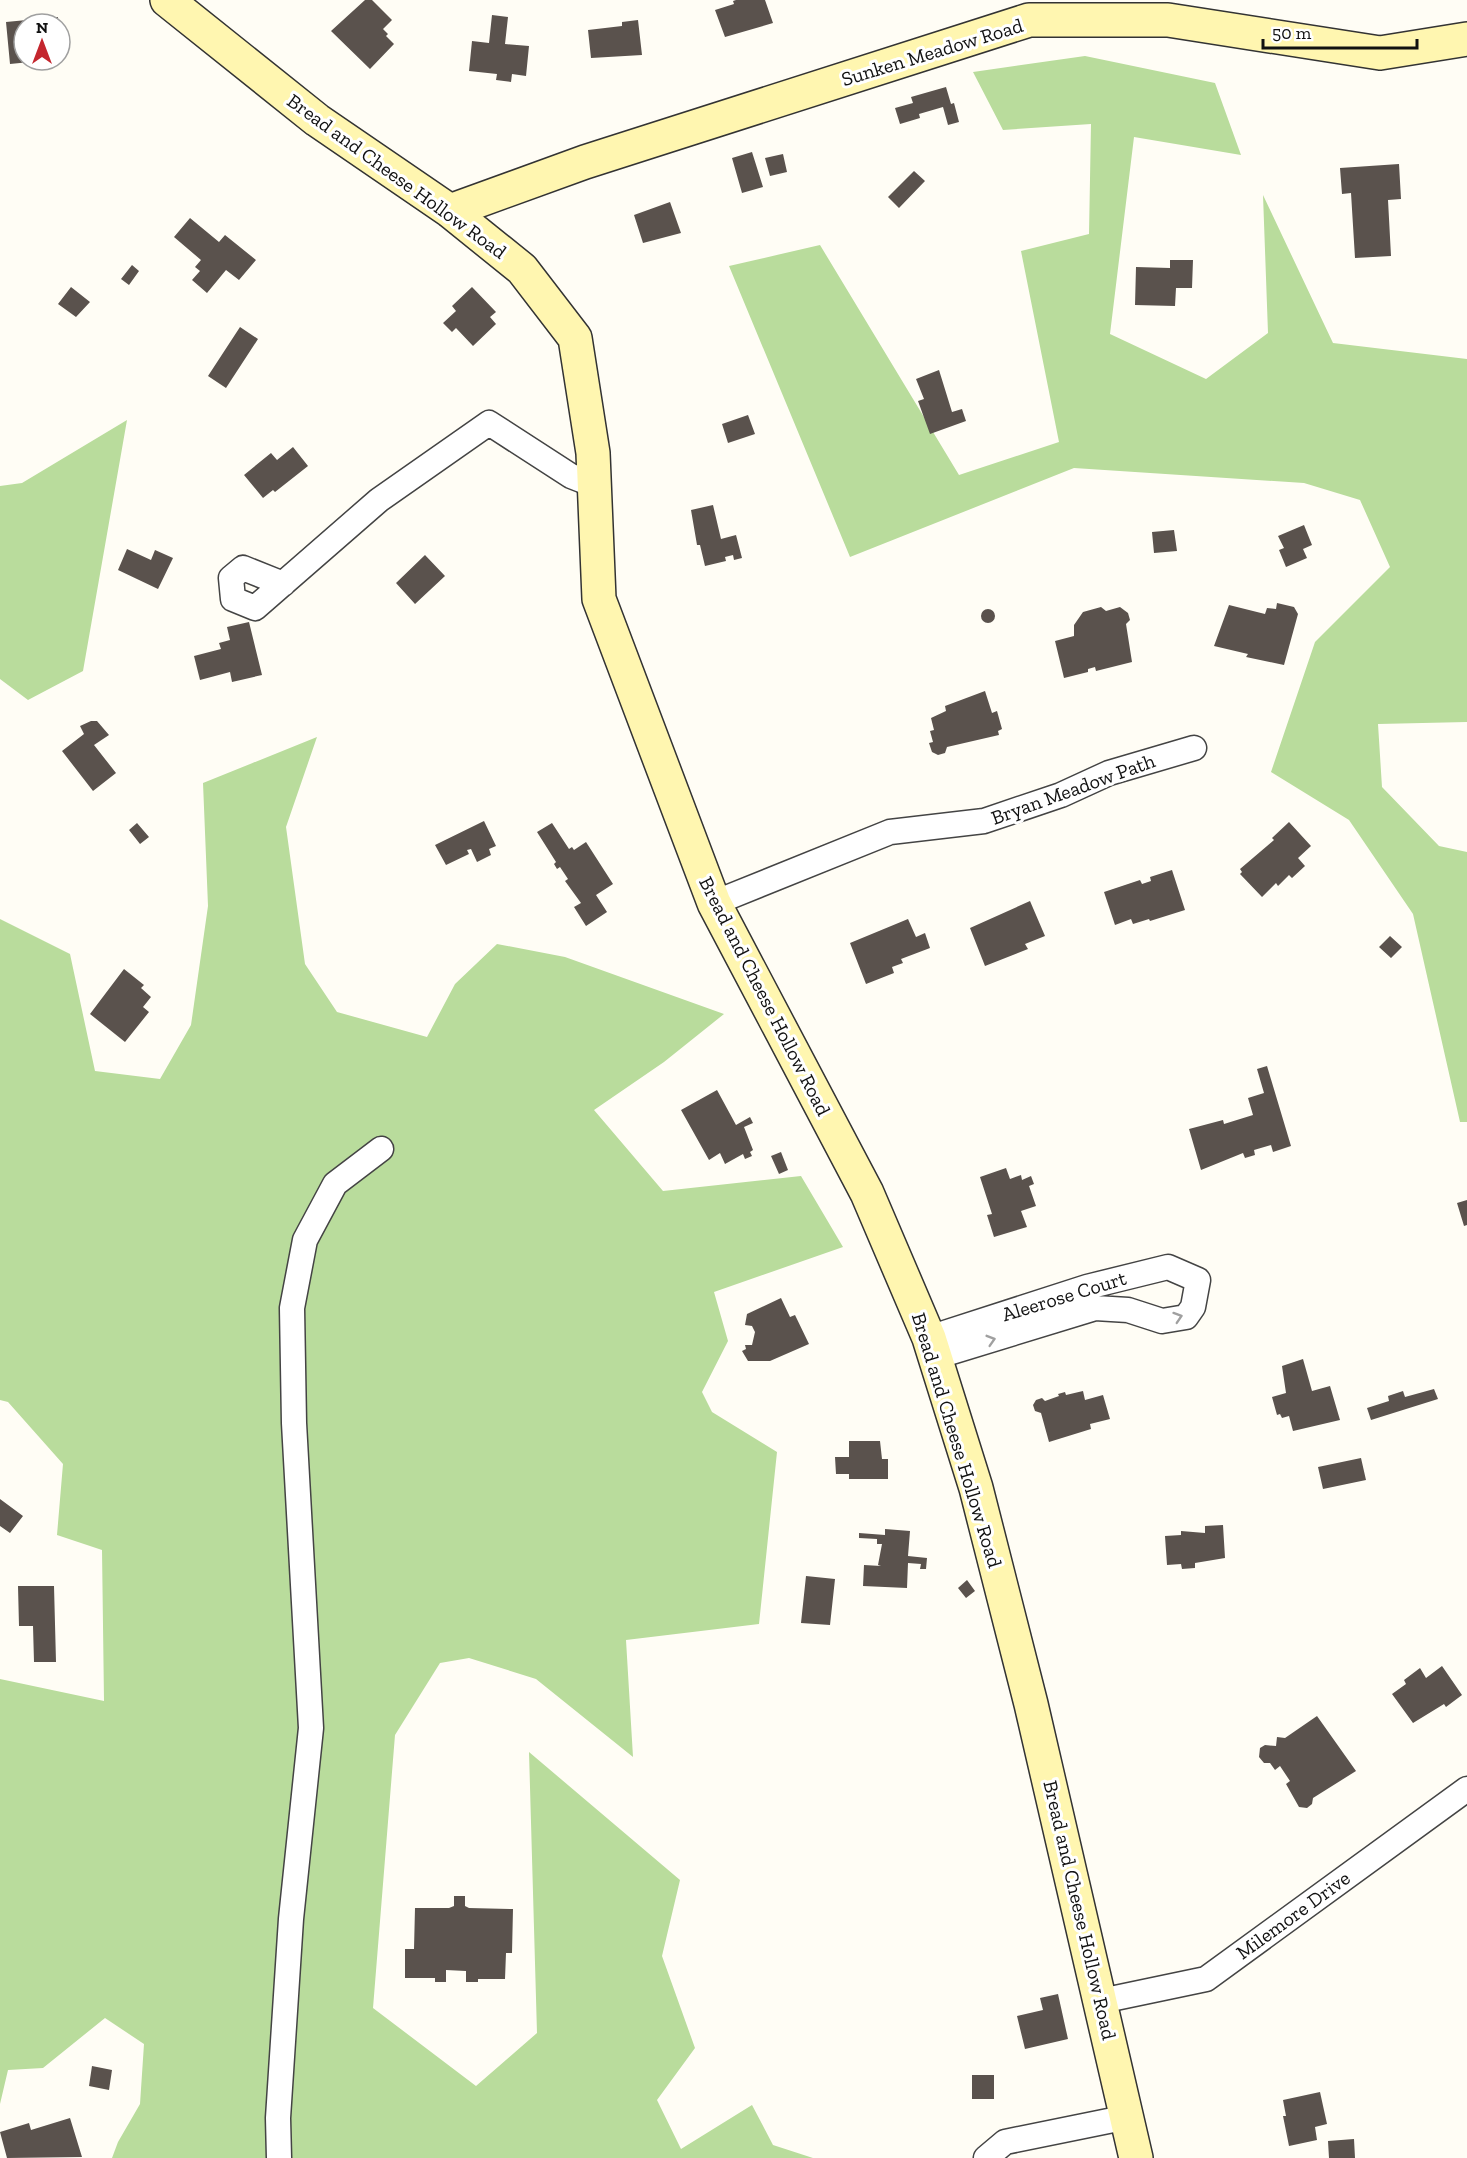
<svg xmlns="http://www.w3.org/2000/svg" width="1467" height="2158" viewBox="0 0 1467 2158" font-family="'Zilla Slab',serif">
<rect width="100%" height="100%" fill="#fffdf5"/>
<!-- forest -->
<path fill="#b9dc9c" d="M 1085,56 L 1215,83 L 1241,155 L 1134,137 L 1110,334 L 1206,379 L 1268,333 L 1263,195 L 1333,343 L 1467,359 L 1467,722 L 1378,724 L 1382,787 L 1439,846 L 1467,852 L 1467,1122 L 1460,1122 L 1413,914 L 1349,820 L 1271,772 L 1315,642 L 1390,567 L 1360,500 L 1304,483 L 1074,468 L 850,557 L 729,266 L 820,245 L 959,475 L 1059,442 L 1021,251 L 1089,234 L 1091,124 L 1003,130 L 973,72 Z
M 127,420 L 83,671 L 28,700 L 0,679 L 0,486 L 22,483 Z
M 317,737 L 286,827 L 305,964 L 337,1012 L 427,1037 L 455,984 L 497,944 L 565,957 L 724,1014 L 664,1062 L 594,1110 L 663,1191 L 801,1176 L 843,1247 L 714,1292 L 728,1341 L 702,1392 L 712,1412 L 777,1452 L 759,1624 L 626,1640 L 633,1757 L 536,1679 L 469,1658 L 440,1663 L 395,1735 L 373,2008 L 476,2086 L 537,2033 L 529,1752 L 680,1880 L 662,1956 L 695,2048 L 657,2100 L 681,2149 L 752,2105 L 773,2145 L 813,2158 L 112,2158 L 118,2142 L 140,2104 L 144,2044 L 105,2018 L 43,2068 L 8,2070 L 0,2104 L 0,1679 L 104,1701 L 102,1550 L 57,1535 L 63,1464 L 8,1402 L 0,1400 L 0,919 L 70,954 L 95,1071 L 160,1079 L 191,1025 L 208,906 L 203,783 Z"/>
<!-- building -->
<path fill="#5a524d" d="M 365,0 L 372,0 L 392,20 L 383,29 L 388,34 L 386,36 L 394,44 L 370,69 L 331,31 Z
M 736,0 L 765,0 L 773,23 L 725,37 L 715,10 L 734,4 L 733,1 Z
M 492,15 L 508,17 L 505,44 L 529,46 L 526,76 L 512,74 L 511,82 L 496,80 L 497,74 L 469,71 L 472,41 L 489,43 Z
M 58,17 L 58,24 L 24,24 L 24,60 L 30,62 L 10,64 L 6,22 Z
M 638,20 L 642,55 L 591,58 L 588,30 L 622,26 L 622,22 Z
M 946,87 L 951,104 L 954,103 L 959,122 L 948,125 L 943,107 L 919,114 L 920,118 L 900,124 L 895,108 L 913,103 L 911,97 Z
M 752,152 L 763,187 L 742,193 L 732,158 Z
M 783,154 L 787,172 L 770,176 L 765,158 Z
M 1399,164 L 1401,199 L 1388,200 L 1391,256 L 1355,258 L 1351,193 L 1342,194 L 1340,168 Z
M 914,171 L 925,181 L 899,208 L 888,197 Z
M 670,202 L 681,233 L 643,243 L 634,215 Z
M 190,218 L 219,242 L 225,235 L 256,260 L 239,280 L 226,270 L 207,293 L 192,280 L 200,271 L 195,267 L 201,260 L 174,237 Z
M 1170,260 L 1193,260 L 1192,288 L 1176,288 L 1175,306 L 1135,305 L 1136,267 L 1170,268 Z
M 132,265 L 139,271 L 129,285 L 121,279 Z
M 71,287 L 90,302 L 76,317 L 58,304 Z
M 472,287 L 496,312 L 490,317 L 496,324 L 473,346 L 456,328 L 452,332 L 443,323 L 456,311 L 452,306 Z
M 240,327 L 258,339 L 226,388 L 208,376 Z
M 939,370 L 952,412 L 962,409 L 966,421 L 930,434 L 918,401 L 924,399 L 916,379 Z
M 748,415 L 755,434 L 728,443 L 722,424 Z
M 293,447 L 308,466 L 275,492 L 273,490 L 263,498 L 244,475 L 271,453 L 277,460 Z
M 713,505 L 721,539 L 736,535 L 742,558 L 734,560 L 733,555 L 725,557 L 726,561 L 705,566 L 700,545 L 697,545 L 691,510 Z
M 1304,525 L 1312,545 L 1303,549 L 1307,558 L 1286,567 L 1279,550 L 1284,548 L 1278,536 Z
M 1174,530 L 1177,551 L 1154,553 L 1152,532 Z
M 127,549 L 151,560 L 155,550 L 173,558 L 158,589 L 118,570 Z
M 425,555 L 445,576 L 415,604 L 396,583 Z
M 1277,603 L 1294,607 L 1298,614 L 1284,665 L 1246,657 L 1248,654 L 1214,646 L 1229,605 L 1265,614 L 1267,608 L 1276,609 Z
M 1101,607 L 1106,611 L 1120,607 L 1128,613 L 1130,620 L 1126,624 L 1132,662 L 1096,671 L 1095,667 L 1088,669 L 1088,672 L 1064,678 L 1055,641 L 1074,636 L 1074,625 L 1083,612 Z
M981 616a7 7 0 1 1 14 0a7 7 0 1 1-14 0Z
M 249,622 L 262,675 L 232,682 L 230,672 L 200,680 L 194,656 L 221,649 L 219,643 L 230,640 L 227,627 Z
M 985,691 L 992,713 L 997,711 L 1002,729 L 998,731 L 999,735 L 947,747 L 945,753 L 938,755 L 932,752 L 929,743 L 933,742 L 930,731 L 934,730 L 931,718 L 946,711 L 945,706 Z
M 91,721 L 97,721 L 109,735 L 94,745 L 116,773 L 93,791 L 62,751 L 84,734 L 80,726 Z
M 484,821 L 496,846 L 489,849 L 491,855 L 477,862 L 471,849 L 467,850 L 469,854 L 446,865 L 435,845 Z
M 1289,822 L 1311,846 L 1298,858 L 1305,866 L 1292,878 L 1289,875 L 1278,886 L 1276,883 L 1262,897 L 1240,874 L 1242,872 L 1240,869 L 1274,840 L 1272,838 Z
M 137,823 L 149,837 L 140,844 L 129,830 Z
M 552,823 L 569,849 L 572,847 L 574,850 L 586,842 L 613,884 L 596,895 L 607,912 L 586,926 L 574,907 L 581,903 L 565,881 L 568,879 L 560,867 L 557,869 L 554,864 L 556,862 L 537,832 Z
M 1172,870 L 1185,910 L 1150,921 L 1149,919 L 1133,924 L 1131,919 L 1115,925 L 1104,892 L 1140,880 L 1142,884 L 1151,881 L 1150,877 Z
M 1030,901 L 1045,936 L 1025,944 L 1028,949 L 985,966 L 970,928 Z
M 908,919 L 916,937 L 925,933 L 930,948 L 901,959 L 903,963 L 892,967 L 894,973 L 866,984 L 850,943 Z
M 1390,936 L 1402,947 L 1391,958 L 1379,947 Z
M 124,969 L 144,985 L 141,988 L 151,997 L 143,1007 L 149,1012 L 125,1042 L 90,1014 Z
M 1267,1066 L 1291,1146 L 1273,1152 L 1271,1145 L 1254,1150 L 1255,1155 L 1245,1158 L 1243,1153 L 1201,1170 L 1189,1129 L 1223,1120 L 1224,1124 L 1253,1115 L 1248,1098 L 1264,1093 L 1257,1069 Z
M 717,1090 L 736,1125 L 750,1117 L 753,1123 L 744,1127 L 753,1150 L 750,1152 L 752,1156 L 745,1159 L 743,1154 L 725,1164 L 720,1153 L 709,1160 L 681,1110 Z
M 781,1152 L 788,1170 L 779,1174 L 771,1156 Z
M 1006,1168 L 1010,1179 L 1021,1175 L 1022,1180 L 1031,1176 L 1034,1184 L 1029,1186 L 1036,1206 L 1021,1211 L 1027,1227 L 994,1237 L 987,1215 L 992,1214 L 980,1177 Z
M 1467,1200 L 1467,1225 L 1464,1226 L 1457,1203 Z
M 781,1298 L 790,1317 L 795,1315 L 809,1344 L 770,1361 L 748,1361 L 742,1351 L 746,1349 L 745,1345 L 752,1345 L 755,1332 L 752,1326 L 745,1325 L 747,1314 Z
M 1303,1359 L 1312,1391 L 1330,1386 L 1340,1420 L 1293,1431 L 1289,1416 L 1282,1418 L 1280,1414 L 1277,1415 L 1272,1397 L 1286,1393 L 1282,1366 Z
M 1434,1389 L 1438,1399 L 1371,1420 L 1367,1408 L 1389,1401 L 1388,1396 L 1403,1391 L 1405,1397 Z
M 1083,1391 L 1085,1400 L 1103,1395 L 1110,1419 L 1090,1424 L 1091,1429 L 1049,1442 L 1041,1413 L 1035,1411 L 1033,1405 L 1036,1400 L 1042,1398 L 1045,1401 L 1059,1396 L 1058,1394 L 1065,1392 L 1066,1395 Z
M 849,1441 L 880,1441 L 882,1459 L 888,1459 L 888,1479 L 849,1479 L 849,1474 L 836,1474 L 835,1457 L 849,1457 Z
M 1361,1458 L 1366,1480 L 1323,1489 L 1318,1467 Z
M 0,1499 L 23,1516 L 10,1533 L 0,1526 Z
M 1223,1525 L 1225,1558 L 1195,1563 L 1195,1568 L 1182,1569 L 1181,1564 L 1167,1565 L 1165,1536 L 1181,1535 L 1181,1531 L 1205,1533 L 1205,1526 Z
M 885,1529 L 910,1531 L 908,1556 L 927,1558 L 926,1569 L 920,1569 L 921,1564 L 908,1563 L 907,1588 L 863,1586 L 864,1565 L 881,1566 L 878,1565 L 882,1544 L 877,1544 L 877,1539 L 859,1538 L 859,1533 L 885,1535 Z
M 806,1576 L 835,1579 L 830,1625 L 801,1623 Z
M 967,1580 L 975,1591 L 966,1598 L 958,1588 Z
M 18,1586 L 54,1586 L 56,1662 L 34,1662 L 33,1626 L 19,1626 Z
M 1442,1666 L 1462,1695 L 1446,1707 L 1444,1704 L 1413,1723 L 1392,1694 L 1406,1684 L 1404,1680 L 1420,1668 L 1426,1678 Z
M 1317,1716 L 1356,1771 L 1313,1798 L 1312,1804 L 1307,1808 L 1299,1807 L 1286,1784 L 1290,1781 L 1280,1766 L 1275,1770 L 1270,1763 L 1264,1763 L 1259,1757 L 1260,1748 L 1265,1745 L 1276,1746 L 1277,1737 L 1285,1738 Z
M 454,1896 L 465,1896 L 465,1906 L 469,1908 L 513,1909 L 512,1953 L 506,1953 L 505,1979 L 478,1979 L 478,1982 L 466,1982 L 466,1971 L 446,1970 L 446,1982 L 435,1982 L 435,1978 L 405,1978 L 405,1949 L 414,1949 L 415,1908 L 449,1908 L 454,1906 Z
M 1058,1994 L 1068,2039 L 1025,2049 L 1017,2016 L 1043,2010 L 1040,1998 Z
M 92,2066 L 112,2070 L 109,2090 L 89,2086 Z
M 972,2075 L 994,2075 L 994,2099 L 972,2099 Z
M 1320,2092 L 1327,2124 L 1315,2127 L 1317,2140 L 1289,2146 L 1283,2116 L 1286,2116 L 1283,2100 Z
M 70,2118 L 82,2157 L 7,2158 L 0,2132 L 29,2123 L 31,2130 Z
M 1354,2139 L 1355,2158 L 1329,2158 L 1328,2141 Z"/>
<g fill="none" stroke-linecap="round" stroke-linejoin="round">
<!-- street casing -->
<g stroke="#444" stroke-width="27">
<path id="street" d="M 283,584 L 243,568 L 231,578 L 233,599 L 255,608 L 379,500 L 489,423 L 571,476 L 594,485
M 714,903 L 890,832 L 984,821 L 1061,795 L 1109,773 L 1194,748
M 929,1338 L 1087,1287 L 1168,1267 L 1198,1280 L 1193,1307 L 1186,1317 L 1162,1321 L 1128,1310 L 1095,1308 L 935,1357
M 1101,2001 L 1206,1979 L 1467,1789
M 279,2158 L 278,2118 L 291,1919 L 311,1728 L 294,1423 L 292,1308 L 305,1240 L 335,1184 L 381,1149
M 986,2158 L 1005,2142 L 1128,2117"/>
</g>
<!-- secondary casing -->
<g stroke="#333" stroke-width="36">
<path id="secondary" d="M 167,0 L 317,120 L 450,211 L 522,269 L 575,338 L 593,453 L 599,599 L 714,903 L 867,1193 L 929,1338 L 976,1488 L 1031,1704 L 1136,2158
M 450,211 L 585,162 L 1029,20 L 1168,20 L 1380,53 L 1467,39"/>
</g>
<!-- street -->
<use href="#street" stroke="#fff" stroke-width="24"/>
<!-- secondary -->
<use href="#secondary" stroke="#fff6b0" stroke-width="33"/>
</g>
<!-- one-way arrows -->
<defs><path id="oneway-chevron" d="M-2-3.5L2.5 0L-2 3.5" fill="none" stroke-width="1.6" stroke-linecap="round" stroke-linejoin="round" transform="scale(1.5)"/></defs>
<g stroke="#a0a0a0">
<use href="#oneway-chevron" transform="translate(1178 1317) rotate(-18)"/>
<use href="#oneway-chevron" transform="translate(991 1340) rotate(-17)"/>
</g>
<g text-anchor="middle" stroke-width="6" stroke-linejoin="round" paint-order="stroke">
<!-- street labels -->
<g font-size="20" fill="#111" stroke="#fff">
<text transform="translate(932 52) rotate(-17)" y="7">Sunken Meadow Road</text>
<text transform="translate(397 176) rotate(36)" y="7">Bread and Cheese Hollow Road</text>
<text transform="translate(1073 789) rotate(-20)" y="7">Bryan Meadow Path</text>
<text transform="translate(765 996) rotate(63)" y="7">Bread and Cheese Hollow Road</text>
<text transform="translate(1064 1296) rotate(-17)" y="7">Aleerose Court</text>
<text transform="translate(957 1440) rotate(73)" y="7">Bread and Cheese Hollow Road</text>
<text transform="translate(1080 1910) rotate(77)" y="7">Bread and Cheese Hollow Road</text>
<text transform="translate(1293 1915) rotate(-36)" y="7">Milemore Drive</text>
</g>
</g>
<!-- north arrow -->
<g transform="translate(42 42)"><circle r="28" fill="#ffffff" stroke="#a0a0a0" stroke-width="1.5"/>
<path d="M0-4.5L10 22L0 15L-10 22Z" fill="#c4262e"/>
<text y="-9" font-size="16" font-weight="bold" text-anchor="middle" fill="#111111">N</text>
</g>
<!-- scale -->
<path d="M1263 39v9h154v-9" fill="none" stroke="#111111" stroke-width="3"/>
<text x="1272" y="39" font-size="18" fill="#111111" stroke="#ffffff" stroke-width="4.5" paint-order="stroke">50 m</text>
</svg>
